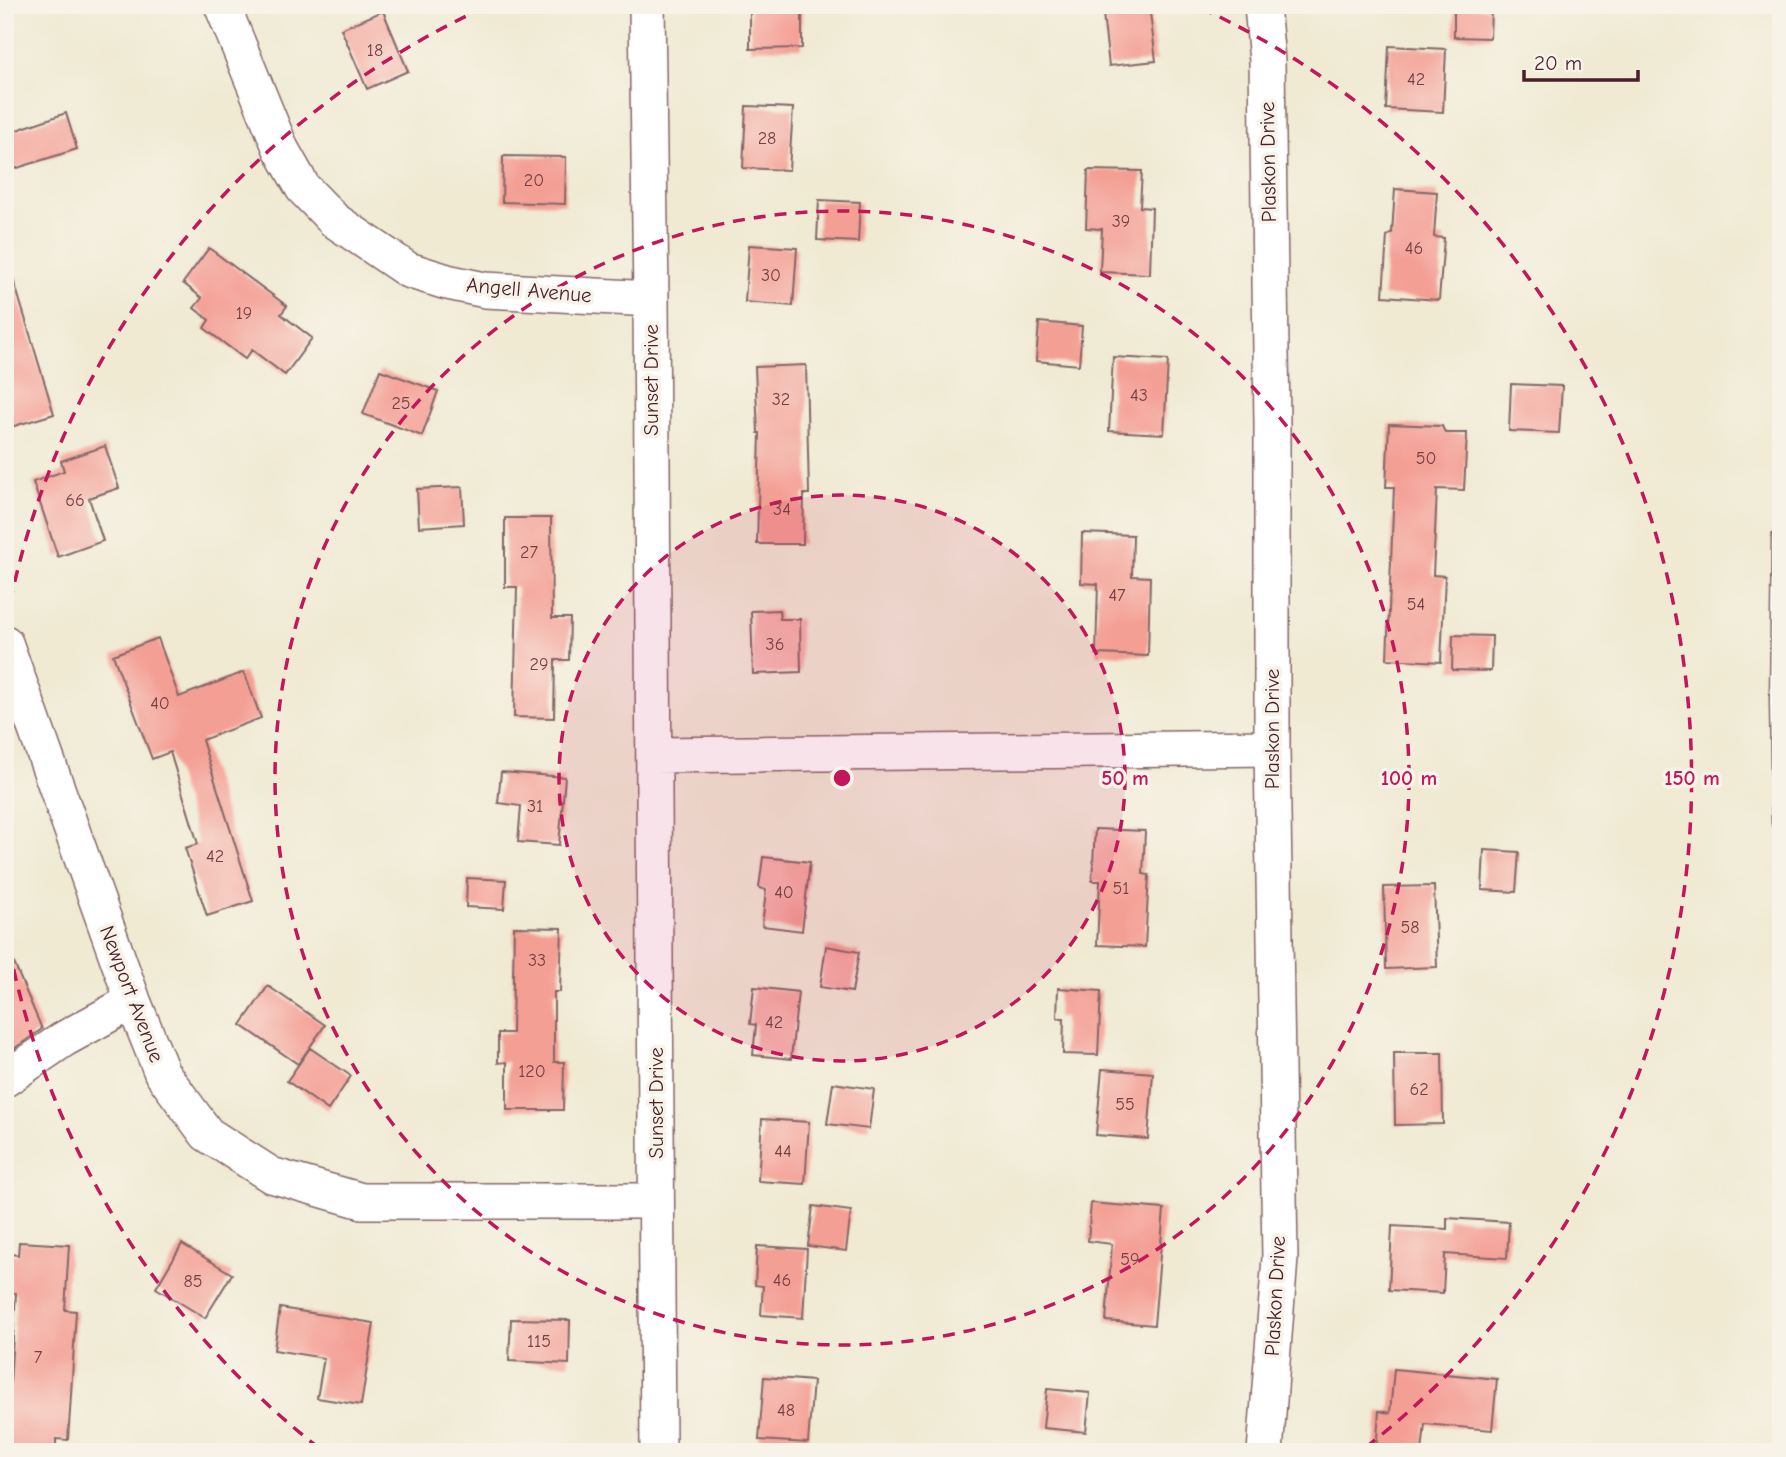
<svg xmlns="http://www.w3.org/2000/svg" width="1786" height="1457" viewBox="0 0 1786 1457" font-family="'Comic Neue',sans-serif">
<rect width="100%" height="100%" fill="#f7f3e8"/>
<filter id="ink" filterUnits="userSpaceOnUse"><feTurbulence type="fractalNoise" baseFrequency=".0143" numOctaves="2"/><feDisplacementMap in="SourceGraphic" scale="14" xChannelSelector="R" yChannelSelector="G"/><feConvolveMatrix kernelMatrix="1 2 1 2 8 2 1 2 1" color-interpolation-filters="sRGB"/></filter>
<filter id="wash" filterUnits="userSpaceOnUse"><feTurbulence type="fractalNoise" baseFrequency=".00686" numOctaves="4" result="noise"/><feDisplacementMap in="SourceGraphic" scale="28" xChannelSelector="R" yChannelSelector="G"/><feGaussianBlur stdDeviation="1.57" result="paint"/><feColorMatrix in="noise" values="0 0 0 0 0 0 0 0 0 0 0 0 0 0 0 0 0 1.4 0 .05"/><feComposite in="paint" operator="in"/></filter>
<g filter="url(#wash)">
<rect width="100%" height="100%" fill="#f0ead3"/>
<g id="blocks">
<!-- building -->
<path fill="#f49f94" d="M 750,5 L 802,5 L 802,48 L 750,49 Z
M 1102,5 L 1149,5 L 1156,61 L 1109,66 Z
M 1454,7 L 1491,8 L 1490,38 L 1454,37 Z
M 383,11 L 408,71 L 367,89 L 341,29 Z
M 1389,46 L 1446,49 L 1443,112 L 1386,109 Z
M 746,106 L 793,108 L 789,170 L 743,168 Z
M 66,113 L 77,149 L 5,172 L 5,134 Z
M 503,156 L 566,157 L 565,204 L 502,202 Z
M 1088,170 L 1142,171 L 1140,207 L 1152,208 L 1150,274 L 1100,272 L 1102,229 L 1086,228 Z
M 1395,189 L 1437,192 L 1434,237 L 1444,238 L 1439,300 L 1383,296 L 1387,236 L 1392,233 Z
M 819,200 L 860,202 L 858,242 L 817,240 Z
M 749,245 L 797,248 L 793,306 L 745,302 Z
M 209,248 L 287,306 L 281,314 L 312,338 L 285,375 L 252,350 L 245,359 L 204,328 L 209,320 L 194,308 L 202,298 L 183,283 Z
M 13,278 L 54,414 L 11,427 L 5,407 L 5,279 Z
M 1039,322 L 1082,326 L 1079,365 L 1036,361 Z
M 1113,357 L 1168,360 L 1164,434 L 1109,431 Z
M 806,365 L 809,494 L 804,494 L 803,544 L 757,544 L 760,433 L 758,433 L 755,367 Z
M 380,370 L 438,391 L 422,436 L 363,414 Z
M 1511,384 L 1562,386 L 1559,433 L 1509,431 Z
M 1389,424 L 1442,426 L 1445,433 L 1467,433 L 1464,490 L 1437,489 L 1433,575 L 1445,576 L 1441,662 L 1387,659 L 1394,487 L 1386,487 Z
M 105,446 L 119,488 L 89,498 L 103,541 L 58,557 L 33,482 L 64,471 L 61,461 Z
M 462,487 L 464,524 L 419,527 L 417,489 Z
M 505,518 L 551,518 L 552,618 L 570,618 L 569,660 L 555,660 L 554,718 L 514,717 L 517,587 L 505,587 Z
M 1082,533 L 1133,535 L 1132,576 L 1150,577 L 1148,656 L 1096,654 L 1098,584 L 1081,583 Z
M 779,610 L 780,619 L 800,619 L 801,672 L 753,674 L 751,611 Z
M 1453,635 L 1492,636 L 1491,671 L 1452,670 Z
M 158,638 L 179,697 L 244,672 L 261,718 L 202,740 L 253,901 L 207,916 L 185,848 L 198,844 L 170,752 L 152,759 L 113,655 Z
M 501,772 L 565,777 L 559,845 L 518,842 L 521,806 L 498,803 Z
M 1095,829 L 1145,831 L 1143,874 L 1149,875 L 1145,947 L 1097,945 L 1100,881 L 1092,881 Z
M 1484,850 L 1519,852 L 1516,892 L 1482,890 Z
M 763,857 L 810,862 L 802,931 L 762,926 L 766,890 L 759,888 Z
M 467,878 L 506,880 L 504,909 L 466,907 Z
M 1434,886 L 1437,967 L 1386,969 L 1384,887 Z
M 514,927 L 562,928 L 560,992 L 554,992 L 554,1062 L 564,1062 L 563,1110 L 507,1110 L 507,1062 L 498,1063 L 498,1033 L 512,1033 Z
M 5,942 L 42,1029 L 5,1055 Z
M 826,946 L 859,952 L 852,992 L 820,987 Z
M 268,986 L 325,1025 L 298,1064 L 241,1025 Z
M 754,987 L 798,992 L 791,1059 L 753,1055 L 756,1025 L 750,1024 Z
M 1058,988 L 1101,991 L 1098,1055 L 1063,1054 L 1064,1018 L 1057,1018 Z
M 310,1048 L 351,1076 L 328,1110 L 287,1081 Z
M 1394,1053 L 1442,1053 L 1443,1124 L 1395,1125 Z
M 1102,1069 L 1153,1073 L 1148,1139 L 1096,1135 Z
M 833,1083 L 874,1089 L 869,1129 L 827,1124 Z
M 762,1119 L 809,1122 L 805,1184 L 758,1181 Z
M 1091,1203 L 1164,1209 L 1154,1325 L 1106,1321 L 1112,1244 L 1088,1241 Z
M 813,1206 L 851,1211 L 846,1251 L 808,1246 Z
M 1447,1218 L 1509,1222 L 1507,1258 L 1445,1254 L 1443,1293 L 1389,1290 L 1392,1226 L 1447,1229 Z
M 19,1242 L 69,1245 L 65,1310 L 76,1311 L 70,1411 L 68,1440 L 56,1439 L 56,1452 L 5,1452 L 5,1397 L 9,1397 L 16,1293 L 9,1292 L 11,1254 L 18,1255 Z
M 182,1244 L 232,1274 L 205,1318 L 156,1288 Z
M 757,1246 L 807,1249 L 803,1318 L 761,1315 L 763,1286 L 755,1285 Z
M 280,1308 L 374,1323 L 361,1405 L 317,1398 L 324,1358 L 274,1350 Z
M 511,1319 L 570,1320 L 569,1364 L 509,1361 Z
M 1394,1369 L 1497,1379 L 1492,1430 L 1425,1424 L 1422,1452 L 1376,1452 L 1379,1411 L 1390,1413 Z
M 764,1377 L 813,1381 L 808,1443 L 759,1440 Z
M 1047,1389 L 1090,1393 L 1086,1432 L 1043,1428 Z"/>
</g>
</g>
<g filter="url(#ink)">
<use href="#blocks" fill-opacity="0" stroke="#846666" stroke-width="2"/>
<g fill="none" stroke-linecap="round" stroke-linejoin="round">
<!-- service casing -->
<g stroke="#846666" stroke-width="21">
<path id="service" d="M 1781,538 L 1779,701 L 1781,823"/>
</g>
<!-- minor casing -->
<g stroke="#846666" stroke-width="38">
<path id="minor" d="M 222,5 L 281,149 L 303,188 L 334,220 L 408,270 L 447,282 L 485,290 L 651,299
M 647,5 L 651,299 L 658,1452
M 1262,5 L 1267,61 L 1272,424 L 1272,748 L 1280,1258 L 1265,1452
M 5,643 L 133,1001 L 162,1073 L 207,1134 L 271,1175 L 362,1201 L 656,1201
M 654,755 L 1272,748
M 5,1079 L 64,1039 L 133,1001"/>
</g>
<!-- service -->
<use href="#service" stroke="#fff" stroke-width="18"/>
<!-- minor -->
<use href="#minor" stroke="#fff" stroke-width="35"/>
</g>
</g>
<!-- distance rings -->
<circle cx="842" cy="778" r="283" fill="#c2185b" fill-opacity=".12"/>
<g fill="none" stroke="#c2185b" stroke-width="3.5" stroke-dasharray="12 9">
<circle cx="842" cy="778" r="283"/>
<circle cx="842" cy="778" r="567"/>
<path d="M319 1448A850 850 0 0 1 6 933M6 623A850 850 0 0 1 483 8M1201 8A850 850 0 0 1 1365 1448"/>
</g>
<g text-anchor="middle" stroke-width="7" stroke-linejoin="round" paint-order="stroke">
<!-- number labels -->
<g font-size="18" fill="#743f45">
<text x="375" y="56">18</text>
<text x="1416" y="85">42</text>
<text x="767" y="144">28</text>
<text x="534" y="186">20</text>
<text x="1121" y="227">39</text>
<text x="1414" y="254">46</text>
<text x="771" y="281">30</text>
<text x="244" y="319">19</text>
<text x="1139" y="401">43</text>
<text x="781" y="405">32</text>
<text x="401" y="409">25</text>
<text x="1426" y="464">50</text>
<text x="75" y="506">66</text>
<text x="782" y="515">34</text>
<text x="529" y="558">27</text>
<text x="1117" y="601">47</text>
<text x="1416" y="610">54</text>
<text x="775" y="650">36</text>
<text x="539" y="670">29</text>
<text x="160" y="709">40</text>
<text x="535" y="812">31</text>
<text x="215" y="862">42</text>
<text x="1121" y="894">51</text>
<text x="784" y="898">40</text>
<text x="1410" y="933">58</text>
<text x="537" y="966">33</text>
<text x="774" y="1028">42</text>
<text x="532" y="1077">120</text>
<text x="1419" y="1095">62</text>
<text x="1125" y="1110">55</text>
<text x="783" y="1157">44</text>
<text x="1130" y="1265">59</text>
<text x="782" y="1286">46</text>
<text x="193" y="1287">85</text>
<text x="539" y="1347">115</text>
<text x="38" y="1363">7</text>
<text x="786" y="1416">48</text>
</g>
<!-- street labels -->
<g font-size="21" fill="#4a1f2b" stroke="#f7f3e8">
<text transform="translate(1268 162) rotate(-91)" y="7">Plaskon Drive</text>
<text transform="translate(529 290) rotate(5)" y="7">Angell Avenue</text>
<text transform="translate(651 380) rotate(-90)" y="7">Sunset Drive</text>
<text transform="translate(1272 729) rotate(-90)" y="7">Plaskon Drive</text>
<text transform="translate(132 994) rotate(69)" y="7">Newport Avenue</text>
<text transform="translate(656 1103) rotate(-90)" y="7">Sunset Drive</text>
<text transform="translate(1275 1296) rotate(-87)" y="7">Plaskon Drive</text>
</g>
</g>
<circle cx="842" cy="778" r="10" fill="#c2185b" stroke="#f7f3e8" stroke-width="3.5"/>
<g font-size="21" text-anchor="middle" font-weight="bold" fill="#c2185b" stroke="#f7f3e8" stroke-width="7" stroke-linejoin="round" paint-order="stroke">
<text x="1125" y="785">50 m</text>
<text x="1409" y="785">100 m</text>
<text x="1692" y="785">150 m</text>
</g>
<!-- margin -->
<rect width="1786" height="1457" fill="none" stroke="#f7f3e8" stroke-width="28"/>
<!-- scale -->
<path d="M1524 70v10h114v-10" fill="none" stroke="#4a1f2b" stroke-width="3.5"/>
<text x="1534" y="70" font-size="21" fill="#4a1f2b" stroke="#f7f3e8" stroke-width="5" paint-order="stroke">20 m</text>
</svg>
